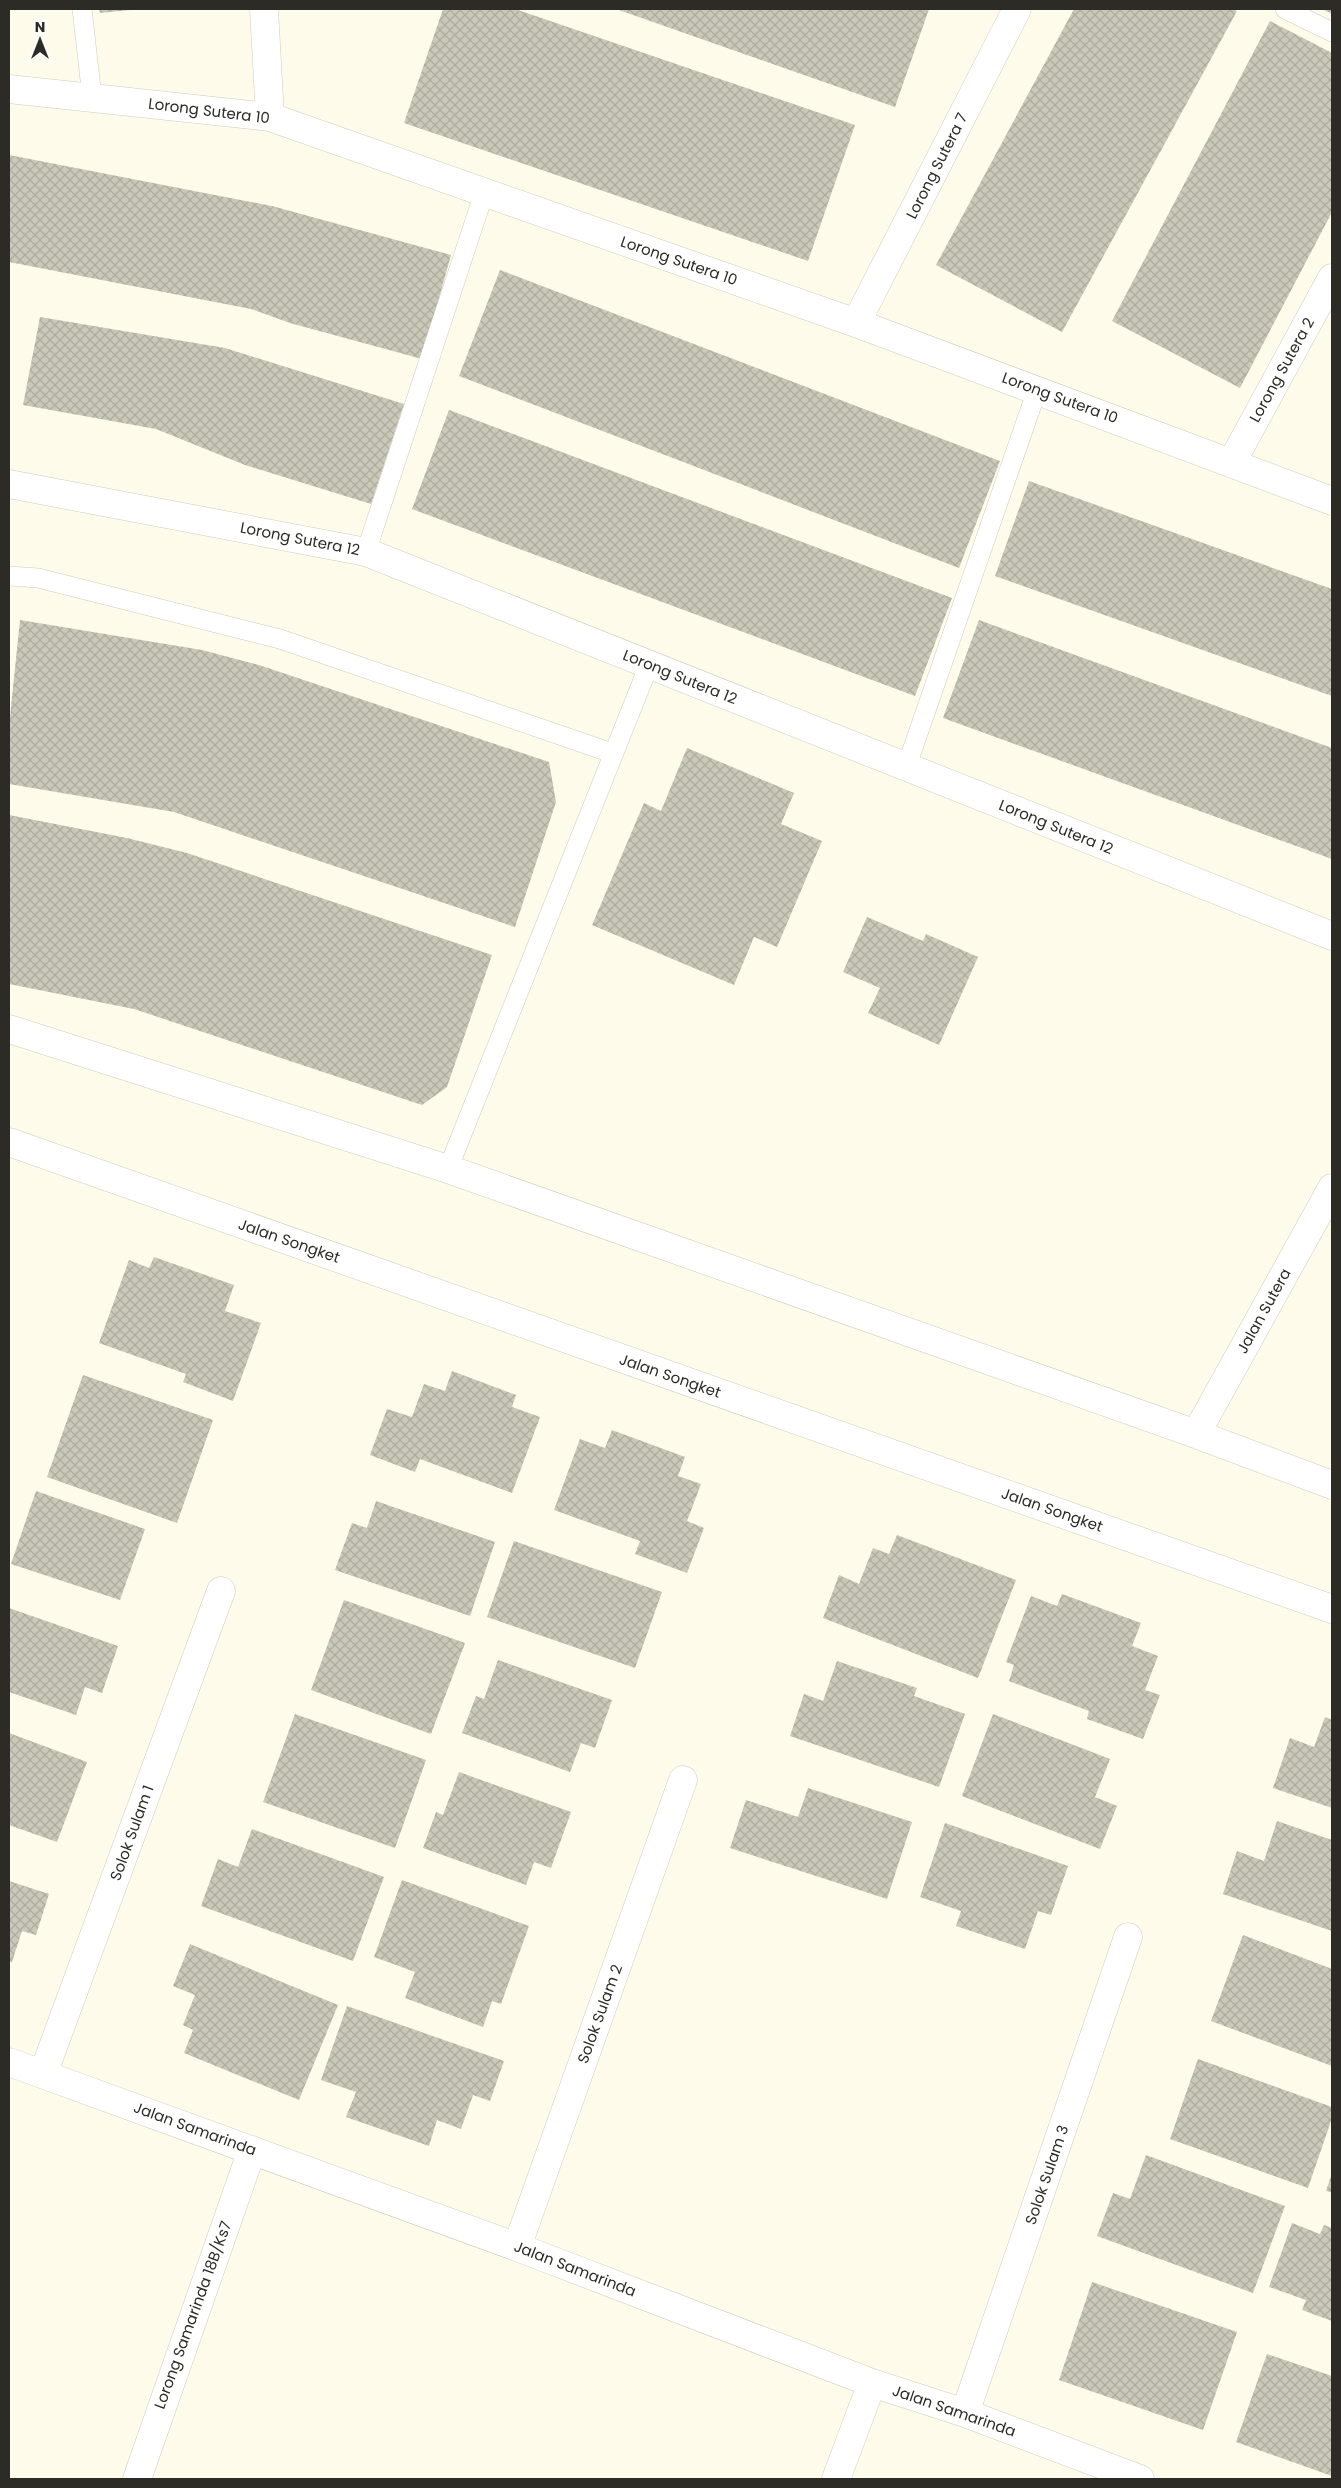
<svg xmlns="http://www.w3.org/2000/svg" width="1341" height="2488" viewBox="0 0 1341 2488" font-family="Poppins,sans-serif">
<defs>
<pattern id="building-cross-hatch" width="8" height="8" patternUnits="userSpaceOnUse" patternTransform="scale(1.25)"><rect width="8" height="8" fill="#cac8b8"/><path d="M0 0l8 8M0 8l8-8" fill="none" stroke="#aeac9e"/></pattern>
</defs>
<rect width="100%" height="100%" fill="#fefbeb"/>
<!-- building -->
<path fill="url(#building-cross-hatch)" d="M 99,9 L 130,9 L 130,10 L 100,13 Z
M 443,9 L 515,9 L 855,125 L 808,261 L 404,123 Z
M 616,9 L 929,9 L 895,107 Z
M 1074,9 L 1232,9 L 1237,11 L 1062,332 L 936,265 Z
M 1322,9 L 1332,9 L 1332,14 Z
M 1270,21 L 1332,53 L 1332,212 L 1240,388 L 1112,321 Z
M 9,155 L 272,206 L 451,255 L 422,359 L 290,323 L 251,309 L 9,262 Z
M 500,270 L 1000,461 L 959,568 L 459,376 Z
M 40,317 L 225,348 L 404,404 L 371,504 L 245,465 L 156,429 L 23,405 Z
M 449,410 L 952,598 L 915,696 L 412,509 Z
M 1029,481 L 1332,589 L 1332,696 L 995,576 Z
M 20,620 L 202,650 L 259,665 L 549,762 L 556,802 L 515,927 L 174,812 L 9,784 L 9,726 Z
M 979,620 L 1332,748 L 1332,859 L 943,718 Z
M 687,748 L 794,793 L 781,824 L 822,841 L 777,947 L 754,937 L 734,985 L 592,925 L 644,803 L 661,811 Z
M 9,815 L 127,838 L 187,853 L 492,955 L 447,1087 L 422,1105 L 134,1009 L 9,984 Z
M 867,917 L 923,941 L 926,934 L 978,957 L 939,1045 L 868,1013 L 880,988 L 843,972 Z
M 154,1257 L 234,1285 L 225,1311 L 261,1323 L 233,1401 L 183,1382 L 186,1374 L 99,1343 L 129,1260 L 149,1268 Z
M 452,1371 L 516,1395 L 512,1407 L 540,1417 L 512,1493 L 420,1459 L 415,1472 L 370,1455 L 387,1409 L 412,1417 L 424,1384 L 445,1391 Z
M 83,1375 L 213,1420 L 177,1523 L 47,1477 Z
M 612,1430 L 685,1457 L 678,1476 L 701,1484 L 687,1521 L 704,1528 L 687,1573 L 635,1554 L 640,1541 L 554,1510 L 580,1439 L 605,1448 Z
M 36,1491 L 145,1529 L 120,1600 L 11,1564 Z
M 376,1501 L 495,1542 L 470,1616 L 335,1570 L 352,1523 L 367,1528 Z
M 897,1535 L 1016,1580 L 978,1678 L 823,1618 L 839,1575 L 859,1584 L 873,1548 L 889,1554 Z
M 514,1541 L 662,1592 L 635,1668 L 487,1617 Z
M 1062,1594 L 1141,1623 L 1132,1646 L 1158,1656 L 1145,1690 L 1160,1695 L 1143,1739 L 1087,1719 L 1089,1711 L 1009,1681 L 1014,1665 L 1006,1662 L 1031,1596 L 1057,1606 Z
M 344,1600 L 465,1643 L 431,1734 L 311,1690 Z
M 9,1608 L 118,1646 L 102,1693 L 85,1687 L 76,1715 L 9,1692 Z
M 498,1660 L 612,1700 L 595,1748 L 581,1743 L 570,1772 L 462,1733 L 476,1696 L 484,1699 Z
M 837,1661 L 917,1688 L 914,1696 L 965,1714 L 939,1787 L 790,1736 L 804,1694 L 823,1701 Z
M 295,1714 L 426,1760 L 395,1848 L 263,1802 Z
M 993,1714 L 1110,1759 L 1095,1797 L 1117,1806 L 1100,1849 L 962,1796 Z
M 1325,1717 L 1332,1720 L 1332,1808 L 1273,1788 L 1290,1738 L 1314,1747 Z
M 9,1733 L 87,1762 L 57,1842 L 9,1825 Z
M 459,1772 L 571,1812 L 551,1868 L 534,1862 L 526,1885 L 423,1848 L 436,1812 L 443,1815 Z
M 808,1788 L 912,1822 L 887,1899 L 730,1848 L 746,1800 L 798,1817 Z
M 1277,1821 L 1332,1840 L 1332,1931 L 1223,1894 L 1237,1851 L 1264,1861 Z
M 945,1823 L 1068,1866 L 1051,1915 L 1038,1911 L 1025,1949 L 956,1926 L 961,1911 L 920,1897 Z
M 252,1829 L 384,1877 L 353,1961 L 201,1906 L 218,1859 L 238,1867 Z
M 402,1880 L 529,1926 L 501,2004 L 492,2001 L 483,2027 L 405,1998 L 415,1972 L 374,1957 Z
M 9,1881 L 49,1894 L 36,1935 L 22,1931 L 12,1962 L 9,1961 Z
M 1243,1935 L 1332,1969 L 1332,2066 L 1211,2021 Z
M 190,1944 L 338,2005 L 299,2100 L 184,2053 L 193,2030 L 183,2025 L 195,1995 L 173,1986 Z
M 347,2006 L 504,2061 L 490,2101 L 473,2095 L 461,2129 L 437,2120 L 429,2146 L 346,2117 L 356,2092 L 321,2080 Z
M 1198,2059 L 1332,2107 L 1332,2118 L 1308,2188 L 1170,2139 Z
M 1146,2155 L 1285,2206 L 1253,2293 L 1097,2236 L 1113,2193 L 1130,2199 Z
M 1332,2173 L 1332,2192 L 1326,2191 Z
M 1292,2223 L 1320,2234 L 1324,2225 L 1332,2228 L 1332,2321 L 1302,2310 L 1306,2300 L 1269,2287 Z
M 1092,2282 L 1237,2332 L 1203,2430 L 1059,2380 Z
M 1267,2354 L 1332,2376 L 1332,2476 L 1236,2442 Z"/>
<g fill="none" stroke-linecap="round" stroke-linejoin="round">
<!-- service casing -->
<g stroke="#ceccbc" stroke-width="20">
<path id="service" d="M 82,9 L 92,97
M 1285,9 L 1332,32
M 366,552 L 484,193
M 9,576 L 38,578 L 280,639 L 612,753
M 906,768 L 1037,390
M 448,1169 L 649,665"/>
</g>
<!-- minor casing -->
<g stroke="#ceccbc" stroke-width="29">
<path id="minor" d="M 264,9 L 270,117
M 9,89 L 270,117 L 856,323 L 1332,501
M 856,323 L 1017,9
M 1232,462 L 1332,278
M 9,484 L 366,552 L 1332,936
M 9,1029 L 448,1169 L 1196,1434 L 1332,1485
M 9,1142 L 1332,1609
M 1196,1434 L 1332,1188
M 9,2062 L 517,2247 L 872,2383 L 965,2413 L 1140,2479
M 43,2074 L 221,1591
M 517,2247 L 683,1780
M 965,2413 L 1128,1937
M 137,2479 L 252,2150
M 836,2479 L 872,2383"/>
</g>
<!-- service -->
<use href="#service" stroke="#fff" stroke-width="19"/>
<!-- minor -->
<use href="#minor" stroke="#fff" stroke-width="28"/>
</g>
<g text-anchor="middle" stroke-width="4" stroke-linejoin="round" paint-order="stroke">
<!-- street labels -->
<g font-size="15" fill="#2c2b25" stroke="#fff">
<text transform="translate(209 111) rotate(7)" y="5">Lorong Sutera 10</text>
<text transform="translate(937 166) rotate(-63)" y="5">Lorong Sutera 7</text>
<text transform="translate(679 261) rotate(19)" y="5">Lorong Sutera 10</text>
<text transform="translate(1282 370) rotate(-61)" y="5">Lorong Sutera 2</text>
<text transform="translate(1060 398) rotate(20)" y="5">Lorong Sutera 10</text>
<text transform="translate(300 539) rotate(11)" y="5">Lorong Sutera 12</text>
<text transform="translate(680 677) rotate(22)" y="5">Lorong Sutera 12</text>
<text transform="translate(1056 827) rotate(22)" y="5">Lorong Sutera 12</text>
<text transform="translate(289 1241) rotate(19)" y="5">Jalan Songket</text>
<text transform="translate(1264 1311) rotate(-61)" y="5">Jalan Sutera</text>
<text transform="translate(670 1376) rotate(19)" y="5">Jalan Songket</text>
<text transform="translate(1052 1510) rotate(19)" y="5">Jalan Songket</text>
<text transform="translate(132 1833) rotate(-70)" y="5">Solok Sulam 1</text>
<text transform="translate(600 2014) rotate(-70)" y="5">Solok Sulam 2</text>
<text transform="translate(195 2129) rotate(20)" y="5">Jalan Samarinda</text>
<text transform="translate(1047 2175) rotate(-71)" y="5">Solok Sulam 3</text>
<text transform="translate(575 2269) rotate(21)" y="5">Jalan Samarinda</text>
<text transform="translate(193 2315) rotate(-70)" y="5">Lorong Samarinda 18B/Ks7</text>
<text transform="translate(954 2411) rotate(19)" y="5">Jalan Samarinda</text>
</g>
</g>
<!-- border -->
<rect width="1341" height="2488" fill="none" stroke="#2c2b25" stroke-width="20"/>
<!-- north arrow -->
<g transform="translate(40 40)" stroke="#ffffff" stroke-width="4" paint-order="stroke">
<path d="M0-4L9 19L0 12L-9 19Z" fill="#2c2b25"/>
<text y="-8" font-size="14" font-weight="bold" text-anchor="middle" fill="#2c2b25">N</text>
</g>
</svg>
